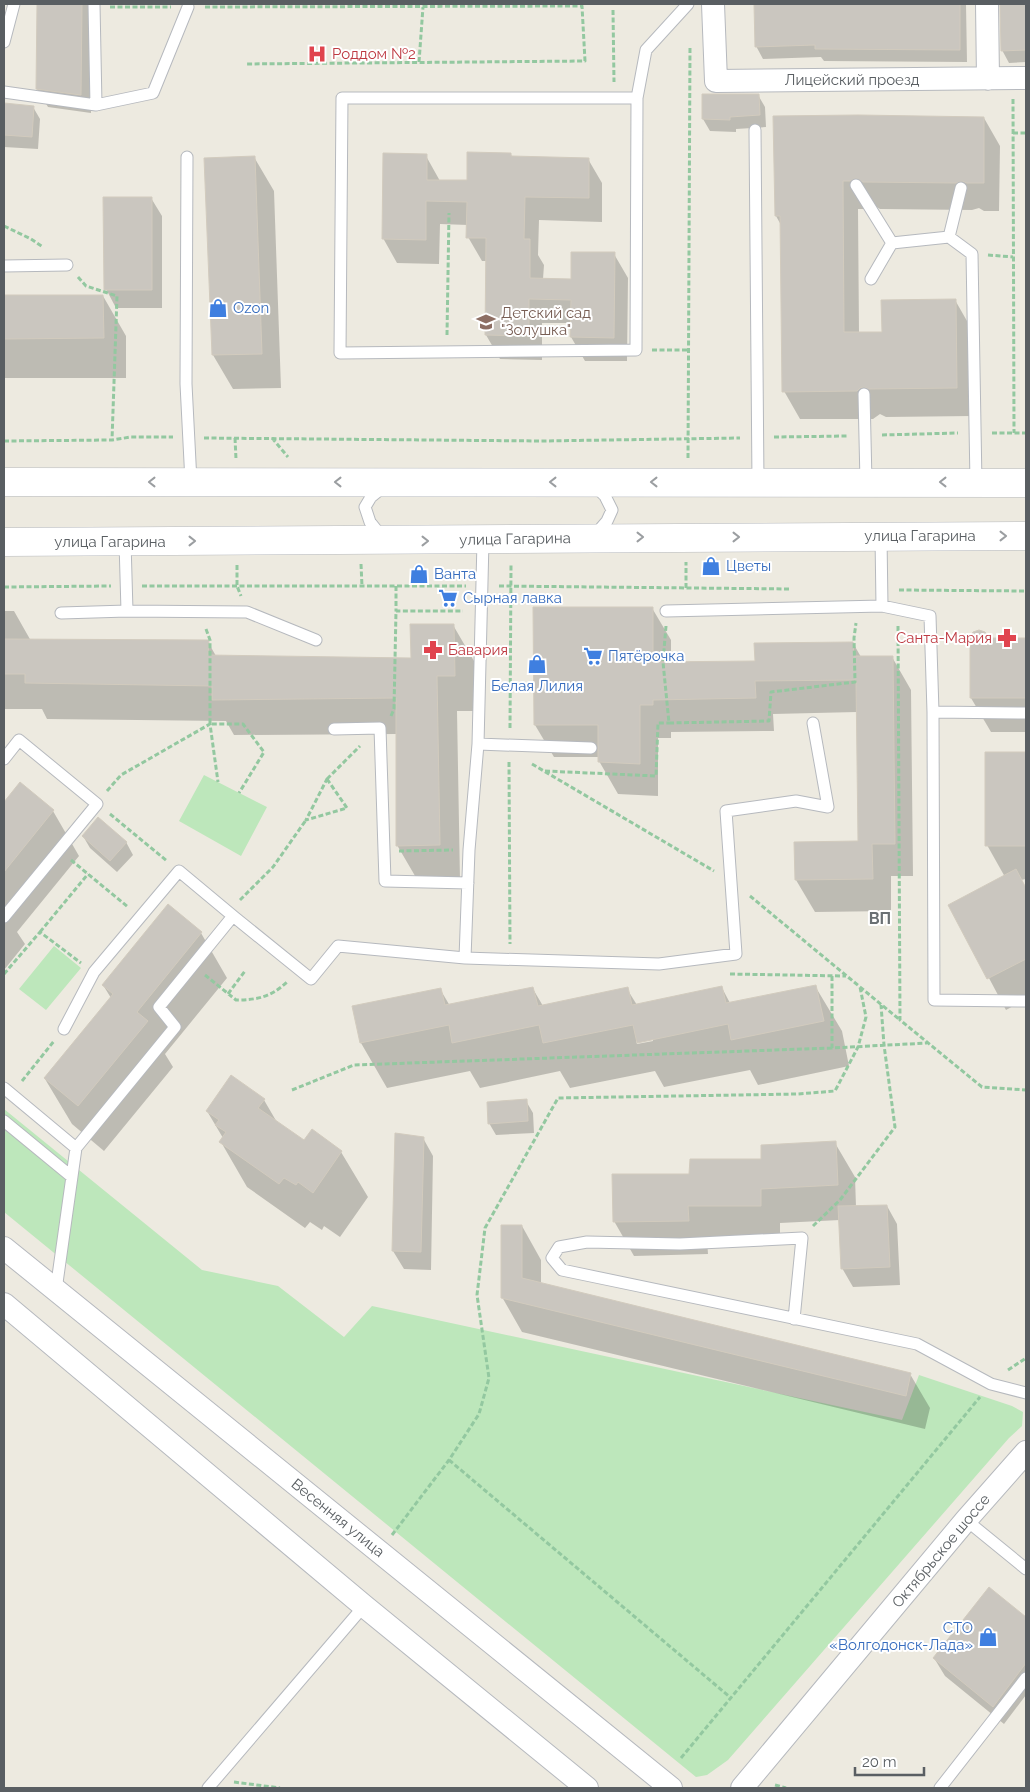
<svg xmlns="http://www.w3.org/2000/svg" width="1030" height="1792" viewBox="0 0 1030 1792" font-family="Raleway,sans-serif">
<rect width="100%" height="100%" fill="#edeae0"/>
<!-- green -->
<path fill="#bde7bb" d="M 204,775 L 267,807 L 241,856 L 179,821 Z
M 54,946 L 81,968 L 46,1010 L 19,989 Z
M 4,1109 L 202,1270 L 278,1286 L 344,1337 L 372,1306 L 902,1420 L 919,1375 L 1012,1406 L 1023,1412 L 1022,1426 L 1009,1438 L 728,1760 L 707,1775 L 696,1777 L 4,1212 Z"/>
<!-- shadow -->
<path fill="#0003" fill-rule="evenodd" d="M 38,4 L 92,4 L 91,113 L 48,107 L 37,89 Z
M 755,4 L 966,4 L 967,62 L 824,61 L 821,57 L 763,59 L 756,46 Z
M 1000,4 L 1026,4 L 1026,62 L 1009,63 L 1002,50 Z
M 758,95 L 765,107 L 766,127 L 736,129 L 736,132 L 710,131 L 703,119 Z
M 4,104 L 33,107 L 40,119 L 38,149 L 4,147 Z
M 775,117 L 984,118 L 1000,146 L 999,211 L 984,211 L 979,208 L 972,210 L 880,209 L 873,205 L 866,209 L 858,209 L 859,333 L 883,333 L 955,300 L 971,328 L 972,416 L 886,417 L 880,414 L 873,419 L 800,419 L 784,391 L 781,225 L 776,216 Z
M 511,154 L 512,158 L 588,159 L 602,183 L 602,222 L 539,220 L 538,255 L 544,265 L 543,279 L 572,280 L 614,254 L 628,278 L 627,361 L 585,361 L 571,337 L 572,323 L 542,323 L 542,360 L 500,359 L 486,335 L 487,261 L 482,261 L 468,237 L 468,225 L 440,224 L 439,264 L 397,263 L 383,238 L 426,156 L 440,181 L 468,182 Z
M 254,157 L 274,191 L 281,388 L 233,389 L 213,355 L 206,159 Z
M 151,198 L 162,216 L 162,308 L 116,308 L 106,289 Z
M 4,296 L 103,296 L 126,336 L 126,378 L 4,378 Z
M 652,608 L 671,640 L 671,663 L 756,662 L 853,643 L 861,657 L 892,657 L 911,690 L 913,876 L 891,876 L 891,911 L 815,912 L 796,880 L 859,842 L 857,712 L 773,714 L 774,731 L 671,732 L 671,738 L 658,738 L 658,796 L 618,794 L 599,761 L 599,757 L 554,757 L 535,725 Z
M 4,611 L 14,611 L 31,641 L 208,642 L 216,656 L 412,659 L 453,625 L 474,661 L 475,711 L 457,711 L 460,880 L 418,881 L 397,845 L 398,734 L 234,735 L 226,721 L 47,719 L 42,709 L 4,709 Z
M 1026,637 L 1026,732 L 991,732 L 971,698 L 989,639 L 1025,639 Z
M 986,753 L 1026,753 L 1026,879 L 1021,880 L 1026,889 L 1026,999 L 1006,1010 L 950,905 L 1005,877 L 987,845 Z
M 20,784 L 53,811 L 79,856 L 17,932 L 25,944 L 4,970 L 4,804 Z
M 83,836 L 126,842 L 133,855 L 117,872 L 90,848 Z
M 201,933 L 227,978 L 165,1054 L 173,1067 L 104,1151 L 72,1124 L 45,1079 L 111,998 L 103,985 Z
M 815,986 L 842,1031 L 849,1066 L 758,1085 L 750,1070 L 664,1087 L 655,1071 L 570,1088 L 560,1071 L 480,1088 L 470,1071 L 387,1088 L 361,1043 L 440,989 L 450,1006 L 533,989 L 543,1006 L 627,989 L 637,1005 L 722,988 L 730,1003 ZM 653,1038 L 653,1041 L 637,1044 L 636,1041 Z
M 264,1100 L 278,1124 L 304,1142 L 312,1131 L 341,1152 L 368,1197 L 340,1237 L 324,1226 L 322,1230 L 310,1222 L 305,1228 L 247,1187 L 221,1142 L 223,1138 L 207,1111 Z
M 526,1101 L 533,1113 L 534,1133 L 496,1135 L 489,1123 Z
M 397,1135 L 423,1138 L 433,1156 L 431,1270 L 404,1269 L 393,1251 Z
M 835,1143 L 855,1177 L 856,1207 L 887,1206 L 897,1224 L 900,1285 L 853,1287 L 842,1268 L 840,1220 L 780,1223 L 780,1240 L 707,1240 L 708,1254 L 634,1256 L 614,1221 L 690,1176 Z
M 522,1226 L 541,1260 L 541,1284 L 910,1374 L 930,1408 L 925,1429 L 522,1332 L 502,1297 Z
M 989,1589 L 1026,1619 L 1026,1695 L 1004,1724 L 945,1676 L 934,1658 Z"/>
<!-- building -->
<path fill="#cac6bf" stroke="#d2cbbe" d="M 37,4 L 82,4 L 81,95 L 36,89 Z
M 754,4 L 960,4 L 960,50 L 815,49 L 815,45 L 755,47 Z
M 1000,4 L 1026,4 L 1026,50 L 1001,51 Z
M 702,94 L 759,94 L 760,115 L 730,117 L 730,120 L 702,119 Z
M 4,103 L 34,106 L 32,137 L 4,135 Z
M 858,115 L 984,117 L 984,183 L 967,183 L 962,181 L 956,183 L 863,182 L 856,178 L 850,181 L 843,181 L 844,332 L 882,332 L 881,300 L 956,299 L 957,388 L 869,389 L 864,387 L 860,388 L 857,391 L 782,392 L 780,216 L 775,216 L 773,116 Z
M 467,152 L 511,153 L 511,156 L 589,158 L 589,198 L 525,197 L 524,239 L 530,239 L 530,278 L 571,279 L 571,252 L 615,252 L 614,338 L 570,337 L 571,300 L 529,299 L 529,336 L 485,335 L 486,238 L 466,238 L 467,202 L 426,201 L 426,240 L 382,239 L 383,153 L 427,154 L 427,180 L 467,180 Z
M 255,156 L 262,354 L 212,355 L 204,158 Z
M 103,197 L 152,197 L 152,290 L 104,290 Z
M 4,295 L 103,295 L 104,338 L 4,339 Z
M 533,607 L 653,607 L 653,662 L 755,661 L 754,643 L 853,642 L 854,656 L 893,656 L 895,844 L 872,844 L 873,879 L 795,880 L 794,842 L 858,841 L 856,680 L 755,681 L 756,698 L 653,700 L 653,705 L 640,705 L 640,764 L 598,762 L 598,725 L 534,725 Z
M 410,624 L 454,624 L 455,676 L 437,676 L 440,845 L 396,846 L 396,698 L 212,700 L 212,686 L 25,683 L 25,674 L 4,674 L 4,639 L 209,640 L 208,655 L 411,658 Z
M 979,630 L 985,632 L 990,638 L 1026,638 L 1026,698 L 970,698 L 970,637 L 973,632 Z
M 985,752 L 1026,752 L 1026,846 L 985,846 Z
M 20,782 L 54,810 L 4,872 L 4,802 Z
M 98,817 L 127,842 L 110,861 L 82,836 Z
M 1016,869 L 1026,888 L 1026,959 L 987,979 L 948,905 Z
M 168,904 L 202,932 L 137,1012 L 148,1021 L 78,1106 L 44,1078 L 113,994 L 102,985 Z
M 816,985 L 824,1021 L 731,1040 L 728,1024 L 637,1043 L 633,1025 L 543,1043 L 539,1025 L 452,1043 L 449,1025 L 360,1043 L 352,1006 L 441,988 L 445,1005 L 533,987 L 538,1006 L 628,987 L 632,1005 L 722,986 L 726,1003 Z
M 231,1075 L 265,1099 L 258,1108 L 304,1140 L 312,1129 L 342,1151 L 313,1193 L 298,1182 L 296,1185 L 284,1178 L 279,1184 L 219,1142 L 226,1132 L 215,1125 L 219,1120 L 206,1111 Z
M 527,1099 L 528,1121 L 488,1124 L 487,1102 Z
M 395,1133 L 424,1137 L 421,1252 L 392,1251 Z
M 836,1141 L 838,1185 L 761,1189 L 761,1206 L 688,1206 L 689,1221 L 613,1222 L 612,1174 L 689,1174 L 690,1159 L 761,1159 L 761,1145 Z
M 887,1205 L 890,1267 L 841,1269 L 838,1206 Z
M 501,1225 L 522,1225 L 522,1278 L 911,1373 L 906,1396 L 501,1298 Z
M 989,1587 L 1026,1617 L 1026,1663 L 993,1707 L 933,1658 Z"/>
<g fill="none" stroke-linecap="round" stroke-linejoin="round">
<!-- service casing -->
<g stroke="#b6b9be" stroke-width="13">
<path id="service" d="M 94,4 L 96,105 L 153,93 L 188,7
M 4,42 L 14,4
M 4,92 L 96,105
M 637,98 L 342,98 L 340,353 L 636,350 L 637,98 L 646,50 L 688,4
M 755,130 L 758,482
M 187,157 L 186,384 L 191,482
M 856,185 L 892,243
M 961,188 L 949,237 L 972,254 L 976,483
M 4,266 L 67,265
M 871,279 L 892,243 L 949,237
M 864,394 L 866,482
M 382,488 L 371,497 L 365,507 L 370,522 L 382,537
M 594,536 L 607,521 L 612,510 L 605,496 L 595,486
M 881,537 L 882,606 L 930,616 L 933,712 L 934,1000 L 1026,1001
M 483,541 L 478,744 L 469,850 L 465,958 L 659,964 L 736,954 L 726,811 L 796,801 L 828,807 L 813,723
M 125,542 L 127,611 L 247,612 L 316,640
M 666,611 L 882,606
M 61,613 L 127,611
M 933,712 L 1026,713
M 334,729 L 380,728 L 385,881 L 468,883
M 478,744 L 591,748
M 4,759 L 19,740 L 97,804 L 4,917
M 64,1029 L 94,972 L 179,871 L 233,916
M 4,1088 L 76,1148
M 4,1121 L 72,1177
M 56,1290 L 76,1148 L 175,1027 L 159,1007 L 233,916 L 311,979 L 338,946 L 465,958
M 794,1319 L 802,1238 L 680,1244 L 587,1242 L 559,1247 L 552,1258 L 562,1270 L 917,1344 L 991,1384 L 1026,1393
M 966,1520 L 1026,1569
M 208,1788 L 364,1606
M 940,1788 L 1026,1678"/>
</g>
<!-- minor casing -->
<g stroke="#b6b9be" stroke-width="24">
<path id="minor" d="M 713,4 L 716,81 L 1026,78
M 987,4 L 988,79
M 4,1248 L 671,1788
M 4,1304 L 364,1606 L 587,1788
M 742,1788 L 966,1520 L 1026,1452"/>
</g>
<!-- tertiary casing -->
<g stroke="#b6b9be" stroke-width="29">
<path id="tertiary" d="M 4,482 L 1026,483
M 4,542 L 1026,536"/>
</g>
<!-- path -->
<path stroke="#93c8a0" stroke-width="3" stroke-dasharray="5 2.5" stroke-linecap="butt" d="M 110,7 L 171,7
M 205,7 L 582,6 L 585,61 L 245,64
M 613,10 L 614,82
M 419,62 L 423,7
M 1013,99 L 1014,433
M 1013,133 L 1026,133
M 4,226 L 31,239 L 43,247
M 988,255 L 1013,257
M 78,277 L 86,286 L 117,296 L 112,440
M 447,335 L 449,213
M 652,350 L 689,350
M 992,433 L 1026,433
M 882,435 L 958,433
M 774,437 L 848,436
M 204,438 L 541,441 L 740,438
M 235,438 L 236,459
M 272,438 L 288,457
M 4,441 L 112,440 L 131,437 L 173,437
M 688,458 L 690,47
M 361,564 L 362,586
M 237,565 L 237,586 L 241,596
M 142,586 L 466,586
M 396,586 L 396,611
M 499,586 L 791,589
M 4,587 L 111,586
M 686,588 L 686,562
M 899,590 L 1026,591
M 666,626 L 663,662 L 669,723 L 769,721 L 771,692 L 855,682 L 854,638 L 856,623
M 898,626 L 900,1020 L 982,1087 L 1026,1090
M 206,629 L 210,640 L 210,724 L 243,724 L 264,752 L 239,793
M 391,716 L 394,709 L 396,611 L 463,611
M 510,728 L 511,565
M 509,762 L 510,944
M 532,764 L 714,871
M 545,771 L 656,776 L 658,723 L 669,723
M 327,779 L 360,746
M 327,779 L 347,808 L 306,820 Z
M 107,791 L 121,775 L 210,724 L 218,782
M 110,814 L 167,861
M 399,851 L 453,850
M 71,860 L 128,907
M 750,896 L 900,1020
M 240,900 L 273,867 L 306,820
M 40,932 L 88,874
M 4,974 L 40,932 L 81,963
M 730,974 L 846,976
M 205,975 L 236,1000 C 257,1000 271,997 287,982
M 832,976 L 832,1048 L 927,1043
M 228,994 L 245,971
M 22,1081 L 54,1041
M 292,1090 L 354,1065 L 832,1048
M 813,1226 L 840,1200 L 895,1127 L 884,1045 L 881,1005
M 1008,1370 L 1026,1358
M 449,1460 L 731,1698
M 392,1535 L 449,1460 L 479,1414 L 489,1378 L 477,1295 L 485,1228 L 558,1098 L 798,1094 L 835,1091 L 858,1047 L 866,1017 L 860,987
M 681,1758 L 980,1397
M 234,1782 L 280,1788
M 775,1785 L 786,1788"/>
<!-- service -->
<use href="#service" stroke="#fff" stroke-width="11"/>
<!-- minor -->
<use href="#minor" stroke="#fff" stroke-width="22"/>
<!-- tertiary -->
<use href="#tertiary" stroke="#fff" stroke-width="28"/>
</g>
<!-- one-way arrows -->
<defs><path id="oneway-chevron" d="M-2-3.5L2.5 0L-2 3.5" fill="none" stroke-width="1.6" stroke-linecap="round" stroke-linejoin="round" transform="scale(1.25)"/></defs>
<g stroke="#9b9ea1">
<use href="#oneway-chevron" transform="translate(152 482) rotate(-180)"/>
<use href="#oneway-chevron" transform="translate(338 482) rotate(-180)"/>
<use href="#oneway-chevron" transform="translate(553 482) rotate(-180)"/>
<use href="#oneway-chevron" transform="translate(654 482) rotate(180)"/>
<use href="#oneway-chevron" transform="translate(943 482) rotate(-180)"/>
<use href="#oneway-chevron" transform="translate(1003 536)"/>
<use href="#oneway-chevron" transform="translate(640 537)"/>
<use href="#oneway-chevron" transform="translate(736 537)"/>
<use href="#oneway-chevron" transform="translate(192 541)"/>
<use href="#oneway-chevron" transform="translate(425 541)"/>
</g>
<!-- icons -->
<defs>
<g id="hospital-bare" transform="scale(1.5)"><path d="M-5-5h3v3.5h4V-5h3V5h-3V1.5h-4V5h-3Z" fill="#e0444e" stroke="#fff" stroke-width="2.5" paint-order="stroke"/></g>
<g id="shop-bare" transform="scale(1.5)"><path d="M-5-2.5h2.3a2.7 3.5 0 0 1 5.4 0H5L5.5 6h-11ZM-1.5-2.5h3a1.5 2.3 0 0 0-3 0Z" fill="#3f7fe0" stroke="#fff" stroke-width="2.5" paint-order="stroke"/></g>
<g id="school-bare" transform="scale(1.5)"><path d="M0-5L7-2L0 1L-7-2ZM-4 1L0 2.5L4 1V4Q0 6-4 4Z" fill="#8d6e63" stroke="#fff" stroke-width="2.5" paint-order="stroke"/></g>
<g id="supermarket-bare" transform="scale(1.5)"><path d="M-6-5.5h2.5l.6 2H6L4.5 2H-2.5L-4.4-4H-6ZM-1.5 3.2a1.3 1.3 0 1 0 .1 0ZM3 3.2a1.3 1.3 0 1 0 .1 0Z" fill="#3f7fe0" stroke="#fff" stroke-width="2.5" paint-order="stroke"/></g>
<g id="pharmacy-bare" transform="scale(1.5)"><path d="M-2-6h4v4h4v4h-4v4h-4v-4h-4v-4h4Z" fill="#e0444e" stroke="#fff" stroke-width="2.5" paint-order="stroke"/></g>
</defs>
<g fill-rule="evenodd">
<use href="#hospital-bare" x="317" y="54"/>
<use href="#shop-bare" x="218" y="308"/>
<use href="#school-bare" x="486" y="322"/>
<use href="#shop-bare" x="711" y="566"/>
<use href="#shop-bare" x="419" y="574"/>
<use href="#supermarket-bare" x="448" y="598"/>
<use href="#pharmacy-bare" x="1007" y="638"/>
<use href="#pharmacy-bare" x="433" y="650"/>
<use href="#supermarket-bare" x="593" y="656"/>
<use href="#shop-bare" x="537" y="664"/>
<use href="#shop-bare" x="988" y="1637"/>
</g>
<g text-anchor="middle" stroke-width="4" stroke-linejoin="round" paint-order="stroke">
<!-- health labels -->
<g font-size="15" fill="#be3a42" stroke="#fff" text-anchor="start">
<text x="332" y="59">Роддом №2</text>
<text x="992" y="643" text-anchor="end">Санта-Мария</text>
<text x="448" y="655">Бавария</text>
</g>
<!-- street labels -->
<g font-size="15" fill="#595e62" stroke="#fff">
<text x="852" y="85">Лицейский проезд</text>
<text x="920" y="541">улица Гагарина</text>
<text transform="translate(515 539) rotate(-1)" y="5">улица Гагарина</text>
<text x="110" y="547">улица Гагарина</text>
<text transform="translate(338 1518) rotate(39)" y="5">Весенняя улица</text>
<text transform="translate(941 1551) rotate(-50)" y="5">Октябрьское шоссе</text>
</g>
<!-- shop labels -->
<g font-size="15" fill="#366cbe" stroke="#fff" text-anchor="start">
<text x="233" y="313">Ozon</text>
<text x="726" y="571">Цветы</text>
<text x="434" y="579">Ванта</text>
<text x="463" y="603">Сырная лавка</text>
<text x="608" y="661">Пятёрочка</text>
<text x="537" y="691" text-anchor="middle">Белая Лилия</text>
<text x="973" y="1633" text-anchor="end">СТО<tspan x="973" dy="17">«Волгодонск-Лада»</tspan></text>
</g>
<!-- education labels -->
<g font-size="15" fill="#785e54" stroke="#fff" text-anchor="start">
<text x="501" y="318">Детский сад<tspan x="501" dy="17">"Золушка"</tspan></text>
</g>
<!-- neighbourhood labels -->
<g font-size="16" font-weight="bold" fill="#6a7074" stroke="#fff">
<text x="880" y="924">ВП</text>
</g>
</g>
<!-- border -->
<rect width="1030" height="1792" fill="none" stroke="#595e62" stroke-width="10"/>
<!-- scale -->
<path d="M855 1767v8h69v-8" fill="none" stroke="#595e62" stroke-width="2.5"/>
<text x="862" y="1767" font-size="15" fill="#595e62" stroke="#ffffff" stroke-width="4" paint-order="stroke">20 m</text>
</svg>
